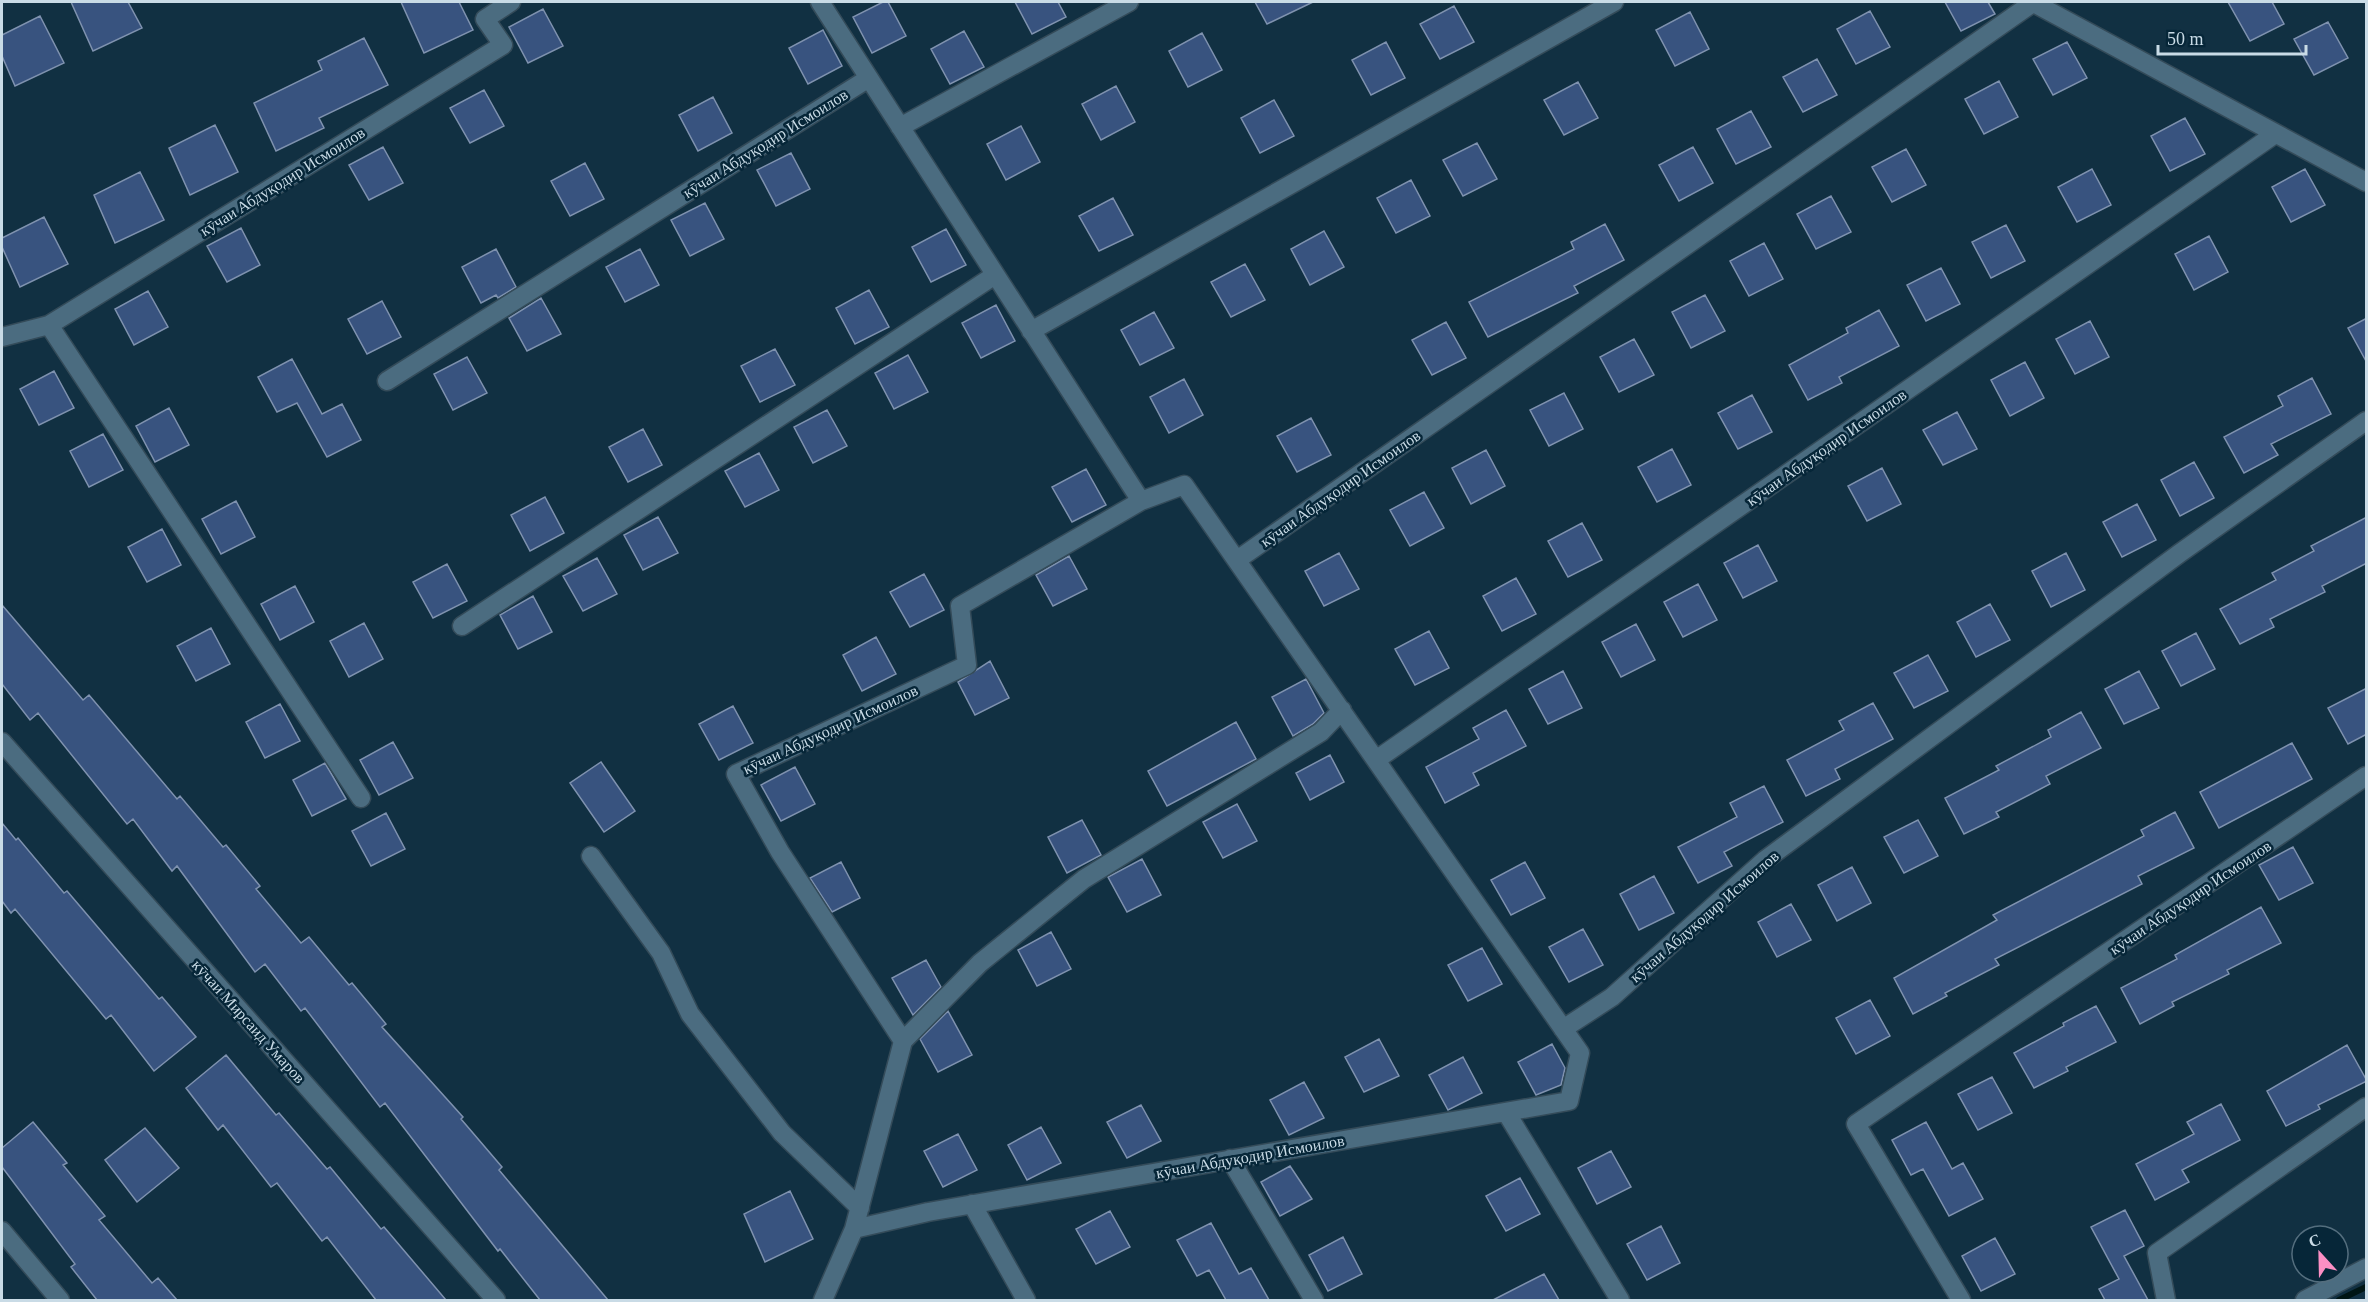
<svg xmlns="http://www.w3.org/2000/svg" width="2368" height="1302" viewBox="0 0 2368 1302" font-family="Georgia,serif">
<rect width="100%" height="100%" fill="#113042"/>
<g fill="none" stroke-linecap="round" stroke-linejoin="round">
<!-- stream -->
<path stroke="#001514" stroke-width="6" d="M 2339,1300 L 2366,1287"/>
</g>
<!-- building -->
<path fill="#38537f" stroke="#7f92af" stroke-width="1.5" d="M 71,2 L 128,2 L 142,28 L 93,51 Z
M 401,2 L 459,2 L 473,30 L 424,53 Z
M 883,2 L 888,2 L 906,36 L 872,53 L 853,17 Z
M 1015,2 L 1058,2 L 1066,17 L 1032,34 Z
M 1255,2 L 1313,2 L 1267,24 Z
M 1945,2 L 1988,2 L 1995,14 L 1961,31 Z
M 2228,2 L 2272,2 L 2284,24 L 2250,41 Z
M 1454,6 L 1474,42 L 1440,59 L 1420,24 Z
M 543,9 L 563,46 L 528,63 L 509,27 Z
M 1870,11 L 1890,47 L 1856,64 L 1837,29 Z
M 1690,12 L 1709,49 L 1675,66 L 1656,30 Z
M 40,16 L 64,63 L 15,86 L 2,56 L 2,35 Z
M 2328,22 L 2348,58 L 2314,75 L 2294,39 Z
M 823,30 L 842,66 L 808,84 L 789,48 Z
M 964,31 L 984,67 L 950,84 L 931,49 Z
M 1202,33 L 1222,70 L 1188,87 L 1169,51 Z
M 364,38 L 388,85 L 319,118 L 324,128 L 276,151 L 254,103 L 322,70 L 318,61 Z
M 1386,42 L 1405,78 L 1371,95 L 1352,60 Z
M 2067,42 L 2087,78 L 2053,95 L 2033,59 Z
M 1817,59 L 1837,95 L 1803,112 L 1783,77 Z
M 1999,81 L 2018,117 L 1984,134 L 1965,99 Z
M 1578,82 L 1598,118 L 1564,135 L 1544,100 Z
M 1116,86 L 1135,122 L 1101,140 L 1082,104 Z
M 484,90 L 504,126 L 470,143 L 450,108 Z
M 713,97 L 732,133 L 698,151 L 679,115 Z
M 1274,100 L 1294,136 L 1260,153 L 1241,118 Z
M 1751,111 L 1771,147 L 1736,164 L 1717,129 Z
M 2185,118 L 2205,154 L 2170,171 L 2151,136 Z
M 215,125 L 238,172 L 190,195 L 169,148 Z
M 1021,126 L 1040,162 L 1006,180 L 987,144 Z
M 1477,143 L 1497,179 L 1463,196 L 1443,160 Z
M 383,147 L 403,183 L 369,200 L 349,165 Z
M 1693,147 L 1713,183 L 1679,201 L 1659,165 Z
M 1906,149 L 1926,185 L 1892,202 L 1872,167 Z
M 791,153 L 810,189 L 776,206 L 757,170 Z
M 585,163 L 604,199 L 570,216 L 551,181 Z
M 2092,169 L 2111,205 L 2077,222 L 2058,187 Z
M 2305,169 L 2325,205 L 2291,222 L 2272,187 Z
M 140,172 L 164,220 L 115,243 L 94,195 Z
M 1411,180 L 1430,216 L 1396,233 L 1377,198 Z
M 1831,196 L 1851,232 L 1816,249 L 1797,214 Z
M 1113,198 L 1133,235 L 1099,251 L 1079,216 Z
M 705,203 L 724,239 L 690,256 L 671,220 Z
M 44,217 L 68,264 L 20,287 L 2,247 L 2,238 Z
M 1605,224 L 1624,260 L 1574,286 L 1578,293 L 1488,337 L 1469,302 L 1574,249 L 1571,242 Z
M 2006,225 L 2025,261 L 1991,278 L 1972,242 Z
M 241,228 L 260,265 L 227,282 L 207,246 Z
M 946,229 L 966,265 L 931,282 L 912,247 Z
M 1324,231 L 1344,267 L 1310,285 L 1291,249 Z
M 2209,236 L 2228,272 L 2194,290 L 2175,254 Z
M 1764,243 L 1783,279 L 1749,296 L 1730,261 Z
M 496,249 L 516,287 L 498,298 L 496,295 L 481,303 L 462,267 Z
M 640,249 L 659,285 L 625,302 L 606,267 Z
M 1245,264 L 1265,300 L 1231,317 L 1211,282 Z
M 1941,268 L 1960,304 L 1926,321 L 1907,285 Z
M 869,290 L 889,327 L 855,344 L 836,308 Z
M 148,291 L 168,327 L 134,345 L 115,309 Z
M 1705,295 L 1725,331 L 1691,348 L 1672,312 Z
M 541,298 L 561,334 L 527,351 L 509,318 Z
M 382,301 L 401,337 L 367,354 L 348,319 Z
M 996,305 L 1015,341 L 981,358 L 962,323 Z
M 1879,310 L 1899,346 L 1839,377 L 1842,383 L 1808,400 L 1789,365 L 1848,333 L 1846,328 Z
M 1154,312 L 1174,348 L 1140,365 L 1121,330 Z
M 2367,318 L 2367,363 L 2348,328 Z
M 2090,321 L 2109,357 L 2075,374 L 2056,339 Z
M 1446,322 L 1466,358 L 1432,375 L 1412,340 Z
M 1634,339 L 1654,375 L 1619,392 L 1600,357 Z
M 775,349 L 795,385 L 760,402 L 741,366 Z
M 908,355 L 928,392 L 894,409 L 875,373 Z
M 467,357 L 487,393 L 453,410 L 434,374 Z
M 292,359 L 322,414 L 342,404 L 361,440 L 327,457 L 297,403 L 277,412 L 258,377 Z
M 2025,362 L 2044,398 L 2010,416 L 1991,380 Z
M 54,371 L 74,408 L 39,425 L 20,389 Z
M 2312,378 L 2331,414 L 2271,444 L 2278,455 L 2244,473 L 2224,437 L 2283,406 L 2278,396 Z
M 1184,379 L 1203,415 L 1169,433 L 1150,397 Z
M 1564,393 L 1583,429 L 1549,446 L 1530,410 Z
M 1752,395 L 1772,432 L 1738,449 L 1718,413 Z
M 169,408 L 189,445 L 155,462 L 136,426 Z
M 827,410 L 847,446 L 813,463 L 794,427 Z
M 1957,412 L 1977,449 L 1943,465 L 1923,430 Z
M 1311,418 L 1331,455 L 1297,472 L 1277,436 Z
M 643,429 L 662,465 L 628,482 L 609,447 Z
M 103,434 L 123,470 L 89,487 L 70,451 Z
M 1672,449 L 1691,485 L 1657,502 L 1638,467 Z
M 1486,450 L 1505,486 L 1471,504 L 1452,468 Z
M 759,453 L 779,490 L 745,507 L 725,471 Z
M 2194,462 L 2214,498 L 2180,516 L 2161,480 Z
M 1882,468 L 1901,504 L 1867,521 L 1848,486 Z
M 1086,469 L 1106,505 L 1072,522 L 1052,487 Z
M 1424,492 L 1444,528 L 1410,546 L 1390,510 Z
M 545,497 L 564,533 L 530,551 L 511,515 Z
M 236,501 L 255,537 L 221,554 L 202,519 Z
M 2137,504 L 2156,540 L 2122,557 L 2103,522 Z
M 658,517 L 678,553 L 643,570 L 624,535 Z
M 2367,517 L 2367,563 L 2322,586 L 2325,592 L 2270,619 L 2274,627 L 2240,644 L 2220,609 L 2276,580 L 2272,573 L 2314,551 L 2311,546 Z
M 1582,523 L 1602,560 L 1568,577 L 1548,541 Z
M 162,529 L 181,565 L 147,582 L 128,547 Z
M 1758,545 L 1777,581 L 1743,598 L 1724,563 Z
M 1339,553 L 1359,589 L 1324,606 L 1305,571 Z
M 2066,553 L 2085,590 L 2051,607 L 2032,571 Z
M 1069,556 L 1087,589 L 1053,606 L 1036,575 Z
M 597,558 L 617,594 L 583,611 L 563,576 Z
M 447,564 L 467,601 L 433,618 L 413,582 Z
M 924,574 L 944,610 L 910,627 L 890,592 Z
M 1516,578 L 1536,614 L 1502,631 L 1483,596 Z
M 1698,584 L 1717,620 L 1683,637 L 1664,602 Z
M 295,586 L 314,622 L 280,640 L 261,604 Z
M 533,596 L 552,632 L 518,649 L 500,615 Z
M 1990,604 L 2010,640 L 1976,657 L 1957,622 Z
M 2,605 L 83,700 L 89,695 L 177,799 L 180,796 L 223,847 L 226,845 L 260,886 L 256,889 L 301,943 L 309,937 L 349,985 L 352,983 L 386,1024 L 382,1027 L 463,1117 L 461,1119 L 502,1167 L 499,1170 L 608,1300 L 540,1300 L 500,1249 L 498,1251 L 385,1103 L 380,1107 L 305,1008 L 301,1011 L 265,964 L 255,972 L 177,866 L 172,871 L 133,819 L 127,824 L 38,713 L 30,720 L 2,684 Z
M 364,623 L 383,659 L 349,677 L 330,641 Z
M 1636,624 L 1655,660 L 1621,677 L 1602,642 Z
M 211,628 L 230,664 L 196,681 L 177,646 Z
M 1429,631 L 1449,668 L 1415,685 L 1395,649 Z
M 2196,633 L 2215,669 L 2181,686 L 2162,651 Z
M 876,637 L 896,674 L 862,691 L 843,655 Z
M 1928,655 L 1948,691 L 1914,708 L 1894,673 Z
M 990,661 L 1009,698 L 975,715 L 958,682 Z
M 1563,671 L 1582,708 L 1548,724 L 1529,689 Z
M 2139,671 L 2159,708 L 2124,724 L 2105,689 Z
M 1306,679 L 1324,713 L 1313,724 L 1293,736 L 1272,697 Z
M 2367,688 L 2367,734 L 2348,744 L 2328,708 Z
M 1873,703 L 1893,739 L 1835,769 L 1840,779 L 1806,796 L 1787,760 L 1844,730 L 1839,721 Z
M 280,704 L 300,741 L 265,758 L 246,722 Z
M 733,706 L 753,743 L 719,760 L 699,724 Z
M 1506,710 L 1526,746 L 1473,773 L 1479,785 L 1445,803 L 1426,767 L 1479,739 L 1473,728 Z
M 2081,712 L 2101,748 L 2046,776 L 2050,784 L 1996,812 L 1999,817 L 1964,834 L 1945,798 L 1999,770 L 1996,766 L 2051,737 L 2048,730 Z
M 1236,722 L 1256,759 L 1167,806 L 1148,771 Z
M 393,742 L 413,778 L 379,795 L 360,760 Z
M 2292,743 L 2312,779 L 2219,828 L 2200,792 Z
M 1330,755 L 1344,782 L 1310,800 L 1296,773 Z
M 601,762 L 635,811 L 604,832 L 570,783 Z
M 325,763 L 346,799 L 312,816 L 293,780 Z
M 795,767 L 815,804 L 781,821 L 761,785 Z
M 1764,786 L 1783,822 L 1724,852 L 1732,866 L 1698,883 L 1678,847 L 1737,817 L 1730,803 Z
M 1237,804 L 1257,841 L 1223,858 L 1203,822 Z
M 2175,812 L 2194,848 L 2138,876 L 2142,884 L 1995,959 L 1999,965 L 1945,993 L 1947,996 L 1913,1014 L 1894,978 L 1997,920 L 1993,915 L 2144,836 L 2141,830 Z
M 386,813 L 405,849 L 371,866 L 352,831 Z
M 1082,820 L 1101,855 L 1067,873 L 1048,837 Z
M 1918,820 L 1938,856 L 1904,873 L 1884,837 Z
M 2,823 L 16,840 L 18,838 L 64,893 L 67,891 L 159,999 L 162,997 L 196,1037 L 154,1071 L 111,1015 L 106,1019 L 15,909 L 11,913 L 2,901 Z
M 2293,847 L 2313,883 L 2279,900 L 2259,865 Z
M 1142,859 L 1161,895 L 1127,912 L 1108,877 Z
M 841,862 L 860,898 L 832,912 L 810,878 Z
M 1525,862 L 1545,898 L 1511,915 L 1491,880 Z
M 1852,867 L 1871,903 L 1837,921 L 1818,885 Z
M 1654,876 L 1674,913 L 1639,930 L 1620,894 Z
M 1791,904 L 1811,940 L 1777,957 L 1758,922 Z
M 2261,907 L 2281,943 L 2227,970 L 2229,974 L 2172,1002 L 2174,1006 L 2140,1024 L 2121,988 L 2177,959 L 2175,955 Z
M 1583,929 L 1603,965 L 1569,982 L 1549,947 Z
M 1051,932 L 1071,969 L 1037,986 L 1018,950 Z
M 1482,948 L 1502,984 L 1468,1001 L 1448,965 Z
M 926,960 L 941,987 L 913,1015 L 892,978 Z
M 1870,1000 L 1890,1036 L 1856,1054 L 1836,1018 Z
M 2096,1006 L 2116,1042 L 2066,1067 L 2068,1071 L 2034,1088 L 2014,1053 L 2064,1026 L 2063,1023 Z
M 948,1011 L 972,1055 L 938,1072 L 920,1039 Z
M 1379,1039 L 1399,1076 L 1364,1092 L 1345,1057 Z
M 1552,1044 L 1565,1068 L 1561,1085 L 1536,1095 L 1518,1062 Z
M 2347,1045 L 2367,1081 L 2318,1105 L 2320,1109 L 2286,1126 L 2267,1091 Z
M 226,1055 L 276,1115 L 279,1113 L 327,1169 L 330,1167 L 381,1229 L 384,1227 L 446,1300 L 376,1300 L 327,1237 L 322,1241 L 277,1183 L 271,1187 L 223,1125 L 218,1130 L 186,1088 Z
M 1463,1057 L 1482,1093 L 1448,1110 L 1429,1075 Z
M 1992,1077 L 2012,1113 L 1978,1130 L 1958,1094 Z
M 1304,1082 L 1324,1118 L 1289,1135 L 1270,1100 Z
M 2221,1104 L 2240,1140 L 2182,1170 L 2189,1182 L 2155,1200 L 2136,1164 L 2194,1134 L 2187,1122 Z
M 1141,1105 L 1161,1141 L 1127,1158 L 1107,1122 Z
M 33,1122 L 67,1163 L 63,1165 L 105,1216 L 99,1220 L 152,1283 L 158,1278 L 177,1300 L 97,1300 L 71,1267 L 75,1264 L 2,1167 L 2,1148 Z
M 1926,1122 L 1952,1169 L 1963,1163 L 1983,1199 L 1949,1216 L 1923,1169 L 1911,1175 L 1892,1140 Z
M 1041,1127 L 1061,1163 L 1027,1180 L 1008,1145 Z
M 145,1128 L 179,1168 L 137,1202 L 105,1160 Z
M 958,1134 L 977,1170 L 943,1187 L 924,1151 Z
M 1611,1151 L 1631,1187 L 1597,1204 L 1578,1168 Z
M 1290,1166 L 1312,1199 L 1280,1216 L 1261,1182 Z
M 1520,1178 L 1540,1214 L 1506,1231 L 1486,1196 Z
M 790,1191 L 813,1239 L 765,1262 L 744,1214 Z
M 2125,1210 L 2144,1246 L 2124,1256 L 2148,1300 L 2105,1300 L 2099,1289 L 2119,1279 L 2091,1227 Z
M 1110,1211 L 1130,1247 L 1096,1264 L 1076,1229 Z
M 1211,1223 L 1239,1274 L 1251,1268 L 1269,1300 L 1226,1300 L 1209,1270 L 1197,1276 L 1177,1240 Z
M 1661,1226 L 1680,1263 L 1647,1280 L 1627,1244 Z
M 1343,1237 L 1362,1274 L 1328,1291 L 1309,1255 Z
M 1995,1238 L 2015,1274 L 1981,1291 L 1962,1256 Z
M 1544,1274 L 1559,1300 L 1493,1300 Z"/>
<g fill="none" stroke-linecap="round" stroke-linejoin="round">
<!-- minor casing -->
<g stroke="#344b59" stroke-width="21">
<path id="minor" d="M 820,2 L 1141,501
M 2032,2 L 2366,182
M 900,127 L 1129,2
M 49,325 L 361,798
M 1031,331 L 1614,2
M 2,337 L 49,325 L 503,45 L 485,19 L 511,2
M 387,381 L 869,78
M 1237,560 L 2034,2
M 462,626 L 995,275
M 2,742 L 496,1300
M 1376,760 L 2275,134
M 591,856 L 661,953 L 690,1014 L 782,1133 L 860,1208
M 1563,1029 L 1612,997 L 1765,860 L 2180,553 L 2366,421
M 903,1041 L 980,963 L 1084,879 L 1321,732 L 1342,710
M 1506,1112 L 1620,1300
M 1230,1159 L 1314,1300
M 972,1204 L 1026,1300
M 2,1231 L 60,1300
M 823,1300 L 854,1229 L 903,1041 L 780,852 L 736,774 L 967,665 L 960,606 L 1141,501 L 1184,485 L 1580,1053 L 1569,1101 L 928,1212 L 854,1229
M 1961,1300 L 1856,1124 L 2366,776
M 2166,1300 L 2157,1253 L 2366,1107
M 2305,1300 L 2366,1268"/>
</g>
<!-- minor -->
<use href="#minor" stroke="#4b6c80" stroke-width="18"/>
</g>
<g text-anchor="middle" stroke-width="5" stroke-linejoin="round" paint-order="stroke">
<!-- street labels -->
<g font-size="16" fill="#c9dbe6" stroke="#062638">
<text transform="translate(765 143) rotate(-32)" y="6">кӯчаи Абдуқодир Исмоилов</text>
<text transform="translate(282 181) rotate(-32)" y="6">кӯчаи Абдуқодир Исмоилов</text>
<text transform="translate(1826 447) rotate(-35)" y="6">кӯчаи Абдуқодир Исмоилов</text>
<text transform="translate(1340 488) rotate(-35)" y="6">кӯчаи Абдуқодир Исмоилов</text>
<text transform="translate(830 729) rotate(-25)" y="6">кӯчаи Абдуқодир Исмоилов</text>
<text transform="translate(2190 897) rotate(-34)" y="6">кӯчаи Абдуқодир Исмоилов</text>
<text transform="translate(1704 916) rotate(-41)" y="6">кӯчаи Абдуқодир Исмоилов</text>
<text transform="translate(249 1021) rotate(48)" y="6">кӯчаи Мирсаид Умаров</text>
<text transform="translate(1250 1156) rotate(-10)" y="6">кӯчаи Абдуқодир Исмоилов</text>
</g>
</g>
<!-- border -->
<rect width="2368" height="1302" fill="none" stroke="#c9dbe6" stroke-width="6"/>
<!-- north arrow -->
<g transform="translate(2320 1254) rotate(338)"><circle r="28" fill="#062638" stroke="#546e7e" stroke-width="1.5"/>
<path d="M0-4.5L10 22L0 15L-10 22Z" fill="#fb8fc4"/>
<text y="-9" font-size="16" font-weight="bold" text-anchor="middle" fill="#c9dbe6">С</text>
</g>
<!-- scale -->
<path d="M2158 45v9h148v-9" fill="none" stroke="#c9dbe6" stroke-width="3"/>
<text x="2167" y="45" font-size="18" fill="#c9dbe6" stroke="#062638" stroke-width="4.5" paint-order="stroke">50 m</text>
</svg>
